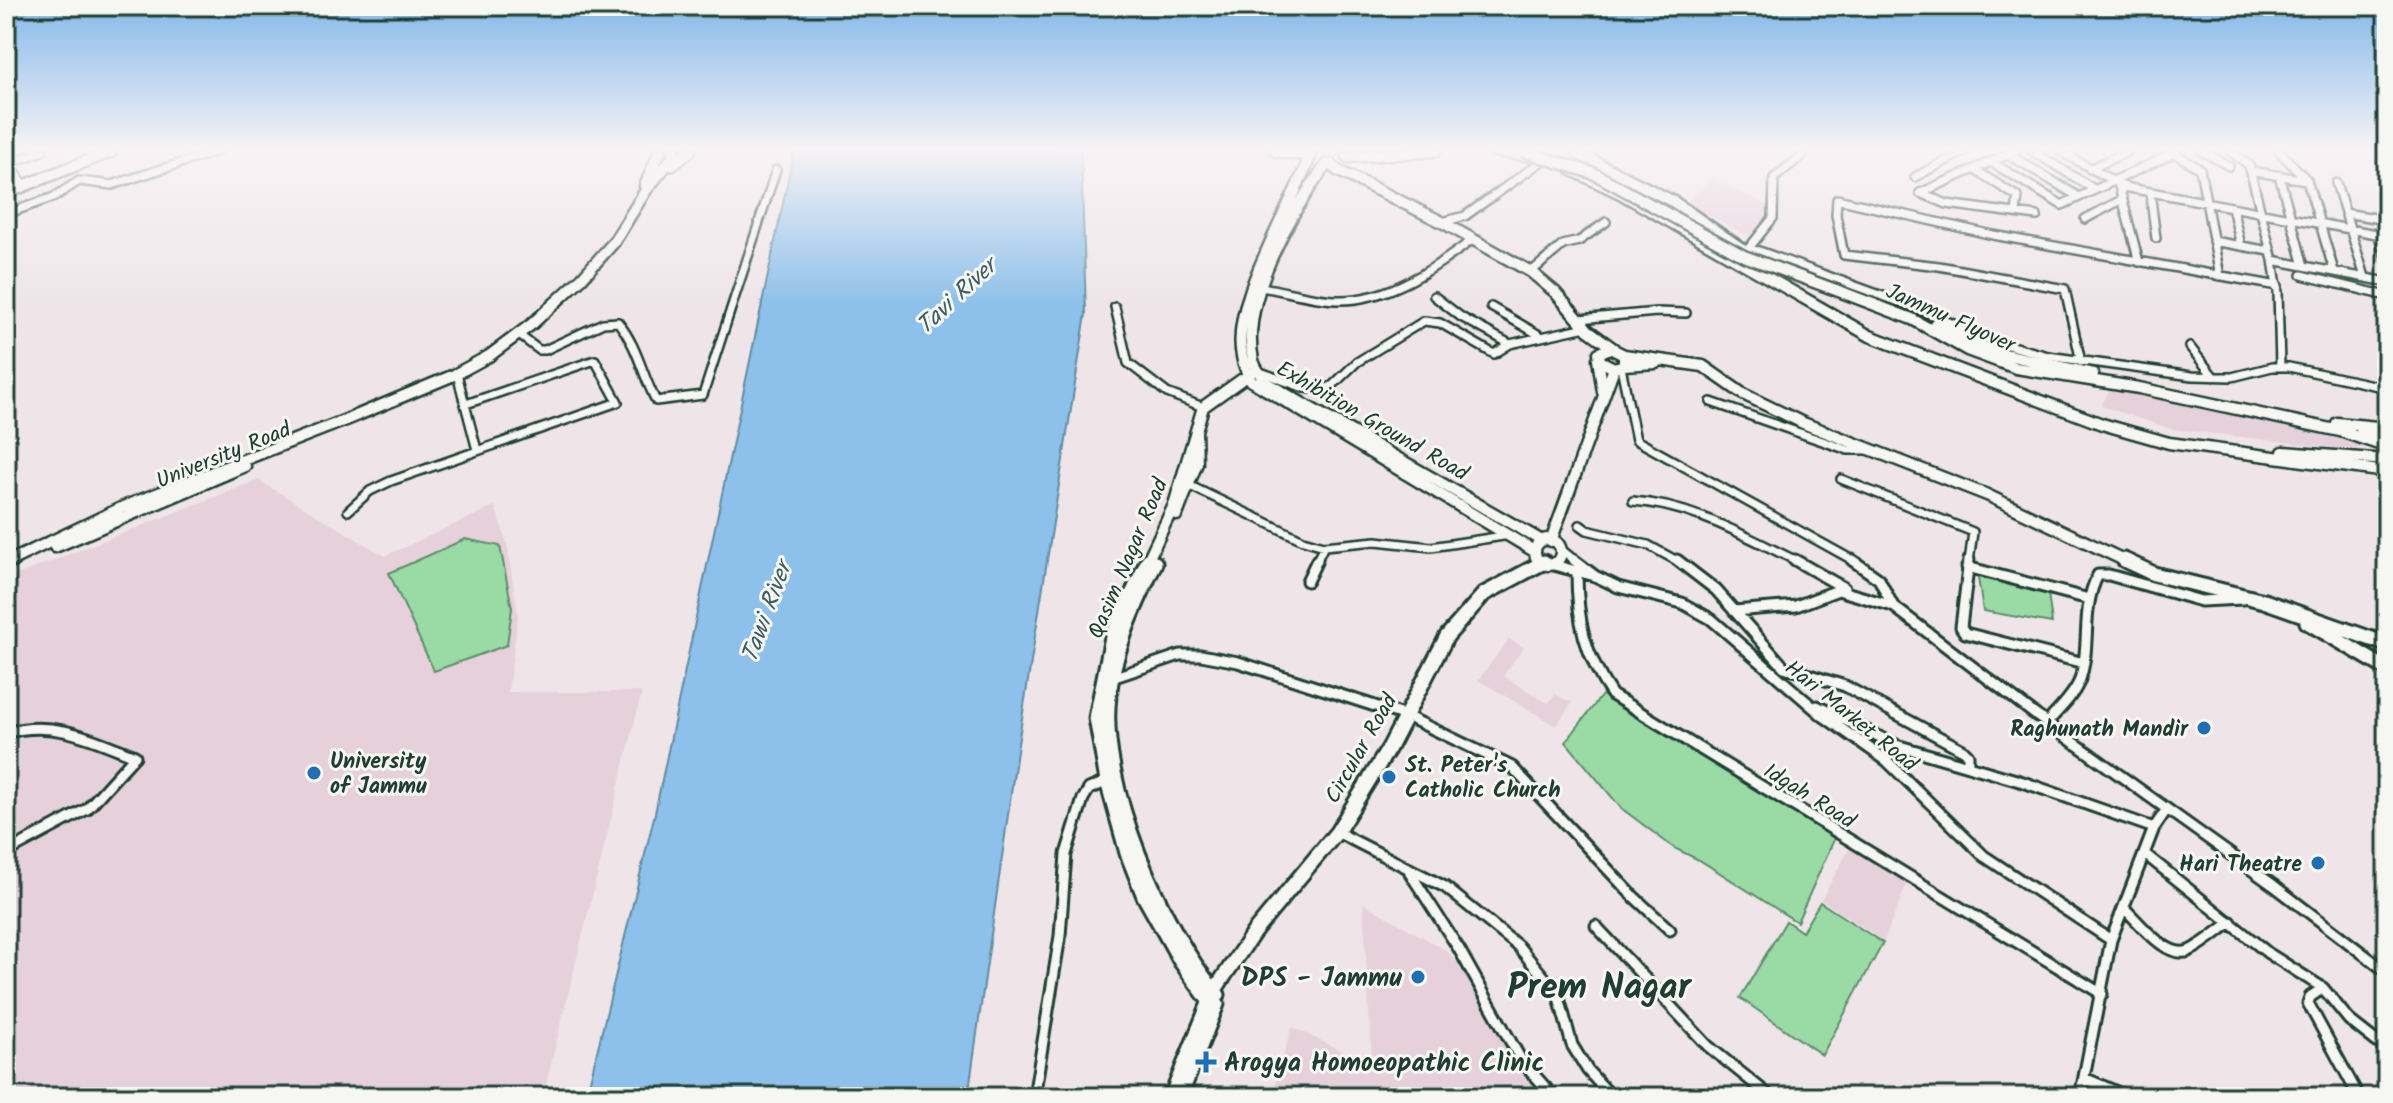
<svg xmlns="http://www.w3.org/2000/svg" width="2393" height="1103" viewBox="0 0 2393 1103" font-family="Kalam,sans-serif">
<rect width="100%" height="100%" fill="#efe5e8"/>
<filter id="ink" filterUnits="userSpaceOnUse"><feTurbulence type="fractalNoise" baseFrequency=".0125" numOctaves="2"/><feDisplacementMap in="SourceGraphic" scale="16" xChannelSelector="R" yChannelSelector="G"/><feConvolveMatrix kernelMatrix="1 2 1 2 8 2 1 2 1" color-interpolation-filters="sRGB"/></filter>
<g filter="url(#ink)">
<!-- built -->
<path fill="#e6d1db" d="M 1711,179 L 1767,205 L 1773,211 L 1757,231 L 1748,236 L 1685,203 Z
M 2111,388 L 2340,433 L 2387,448 L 2336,448 L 2171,429 L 2101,406 Z
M 258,480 L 385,556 L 495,506 L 507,543 L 518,616 L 508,692 L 642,692 L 543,1097 L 6,1097 L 6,579 Z
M 1509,639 L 1524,647 L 1503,676 L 1548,703 L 1555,694 L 1572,703 L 1556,726 L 1478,680 Z
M 1852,844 L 1909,879 L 1884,941 L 1821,900 Z
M 1363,903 L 1447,951 L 1492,1003 L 1560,1097 L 1271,1097 L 1292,1027 L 1372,1065 Z"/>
<!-- green -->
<path fill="#9adba5" stroke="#5c8c6c" stroke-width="2" d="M 465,539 L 500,546 L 512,608 L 507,645 L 434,671 L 389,573 Z
M 1977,571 L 2047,586 L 2052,623 L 1983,611 Z
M 1602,695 L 1837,833 L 1797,922 L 1701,861 L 1674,848 L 1621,808 L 1566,742 Z
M 1820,902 L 1883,943 L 1822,1055 L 1740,998 L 1786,921 L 1802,932 Z"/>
<!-- water -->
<path fill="#8dc0ea" stroke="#618ca1" stroke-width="2" d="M 794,151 L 1081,151 L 1086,314 L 1018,744 L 968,1097 L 586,1097 L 655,813 Z"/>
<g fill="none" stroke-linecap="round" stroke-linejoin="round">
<!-- minor-far1 casing -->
<g stroke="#1f3d34" stroke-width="12">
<path id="minor-far1" d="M 2015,151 L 1920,193 L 1947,204 L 2037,216
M 2032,151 L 2094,189
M 2060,151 L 2124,187 L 2387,236
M 2171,151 L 2200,169 L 2220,276
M 2202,151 L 2229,166
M 2230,151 L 2249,165 L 2273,260 L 2278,292 L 2280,366
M 2279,151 L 2307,180 L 2334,271
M 2008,154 L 2079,197
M 6,156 L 24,186
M 1991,162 L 2062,205 L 2174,153
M 11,163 L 43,151
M 2090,169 L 2128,151
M 1975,170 L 2018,197 L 2016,212
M 2251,171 L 2306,180
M 2279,175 L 2304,266 L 2387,282
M 1915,177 L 1965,151
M 2336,183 L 2365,277
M 2119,186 L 2139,262
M 2150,192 L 2156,238
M 2232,207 L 2241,246
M 2345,213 L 2387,220
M 6,214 L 54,197 L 79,181 L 112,185 L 218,151
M 2085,219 L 2121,200
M 1442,222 L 1465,216 L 1542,161
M 2378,234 L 2387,260
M 2213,241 L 2270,251
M 1749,248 L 1773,218 L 1774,178 L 1803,155
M 1742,252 L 1749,248 L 1762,252 L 1913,307 L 1997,342 L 2048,356 L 2192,376 L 2232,377 L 2272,367 L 2289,367 L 2387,388
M 2273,260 L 2304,266
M 1531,272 L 1563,245 L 1579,241 L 1606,222
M 2302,275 L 2387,296
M 1261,287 C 1286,291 1311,299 1336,300 C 1386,302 1434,269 1472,240
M 1434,296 L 1461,317 L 1510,344
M 1115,307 L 1128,363 L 1167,393 L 1203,407
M 1491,307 L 1541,336
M 1579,319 L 1657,312 L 1686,313
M 519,335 L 539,350 L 545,350 L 603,323 L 618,322 C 638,347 641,372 656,401 L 703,395 L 776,170
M 2190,347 L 2214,377
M 2081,362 L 2065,289 L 1939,266 L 1844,255 L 1836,215 L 1837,199 L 1993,235 L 2278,286
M 1621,367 L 1636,440 L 1856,562
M 1255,370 L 1304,388 L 1322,390 L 1332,386 L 1357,362 L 1424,321 L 1440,323 L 1494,354 L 1510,344 L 1586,327
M 457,374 L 477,450
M 1711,402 L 1848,450 L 1867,450
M 1841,479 L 1973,532 L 1969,562
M 1184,483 L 1303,540 L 1324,546 L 1376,541 L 1431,547 L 1510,535
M 1633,501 C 1693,505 1746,537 1799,562
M 348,511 L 370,491 L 391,481 L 618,402 L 595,360 L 466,404
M 1580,525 L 1587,530 L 1648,545 L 1679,562
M 1563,551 L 1577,562
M 1316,562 L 1324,546"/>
</g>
<!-- minor casing -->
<g stroke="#1f3d34" stroke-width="15">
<path id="minor" d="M 1574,560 L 1595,576 L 1618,587 L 1682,603 L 1711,619 L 1822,715 L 1886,760 L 1984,856 L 2111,940
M 1677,560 L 1716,590 L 1784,667 L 1845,686 L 1963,750 L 1968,755 L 1968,766
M 1795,560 L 1844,588
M 1852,560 L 1879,579 L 1893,606
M 1969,560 L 1961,627 L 1965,633 L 2084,663
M 1550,564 L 1595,576
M 1967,567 L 2089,599
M 1577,573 C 1577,620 1585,656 1612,695 L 2102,994
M 1307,581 L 1317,560
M 1734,611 L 1796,606 L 1838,590 L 1893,606 L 2037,716 L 2273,885 L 2387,972
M 1112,678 L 1180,655 L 1201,655 L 1238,662 L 1406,716 L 1512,767 L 1633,896 L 1670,930
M 1817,706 L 1896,745 L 2023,782 L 2154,828
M 2047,723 C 2058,710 2072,698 2079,682 C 2092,647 2080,609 2098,575 L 2109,575 L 2201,601 L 2243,599
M 6,733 C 53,719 92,739 135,756 L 87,809 L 9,851 L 6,823
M 1337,832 L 1445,887 L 1518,946 L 1558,994 L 1572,1045 L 1588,1071 L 1612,1097
M 2146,855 L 2268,953 L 2323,988 L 2349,1020 L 2387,1050
M 1410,873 L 1459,949 L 1521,1060 L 1554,1097
M 2124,908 C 2138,921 2167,960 2189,951 C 2204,944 2218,931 2231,922
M 1596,926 L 1708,1046 L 1771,1097
M 2323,988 L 2310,997 L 2308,1003 L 2359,1097
M 2084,1078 L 2128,1097
M 1034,1097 L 1060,936 L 1066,854 L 1083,799 L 1089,789 L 1108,781
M 2080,1097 L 2111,940 L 2154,828 L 2167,809"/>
</g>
<!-- major-far1 casing -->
<g stroke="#1f3d34" stroke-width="15">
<path id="major-far1" d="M 1276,151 L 1310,156 C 1291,210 1230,301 1242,356 C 1243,364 1247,372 1250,380 L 1534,551
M 1494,151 L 1532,156
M 1579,154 L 1674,202 L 1761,262
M 1348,157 L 1435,151
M 1327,164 C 1292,210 1240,299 1253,360 C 1255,368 1261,375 1265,382 L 1542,541
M 1331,164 L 1337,170 L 1442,222 L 1531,272 L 1555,292 L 1588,330 L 1614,349
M 672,165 L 690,151
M 1572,170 L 1620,193 L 1870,336 L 2102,424 L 2169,443 L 2387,472
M 645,186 L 660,151
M 6,193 L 112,151
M 1844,293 L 1912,319 L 1967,350 L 2016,368 L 2139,388 L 2340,431 L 2387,447
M 1935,324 L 1995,352 L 2093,374
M 1610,348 L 1624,355 L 1624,365 L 1614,368 L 1600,361 L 1599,353 Z
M 1624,355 L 1703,366 L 1743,394 L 1803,423 L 1987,495 L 2128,562
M 1598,359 L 1603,392
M 1624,365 L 1656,363
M 2337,423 L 2387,428
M 2361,429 L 2387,437
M 2283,452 L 2387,460
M 1177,515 L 1197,463 L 1196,432
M1535 552a13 13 0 1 1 26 0a13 13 0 1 1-26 0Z
M 1551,541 L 1614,368
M 55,547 L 245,466
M 8,562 L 123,507 L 346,420 L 454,375 L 489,356 L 532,324 L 582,278 L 614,242 L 646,190 L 674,156 L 674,151
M 1147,562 L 1174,505 L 1203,407 L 1255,370"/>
</g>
<!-- major casing -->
<g stroke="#1f3d34" stroke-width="19">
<path id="major" d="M 1148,560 L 1112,637 L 1096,718 L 1107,781 L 1127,853 L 1144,896 L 1181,962 L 1215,1009
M 2124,560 L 2154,574 L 2264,601 L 2383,643
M 6,563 L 12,560
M 1155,563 C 1136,605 1114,649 1109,696 C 1098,783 1162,930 1218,995
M 2307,622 L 2387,669
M 1171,1097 L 1214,991 L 1254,932 L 1337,832 L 1389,748 L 1447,636 L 1484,594 L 1544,562
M 1180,1097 L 1217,1004"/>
</g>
<!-- minor-far1 -->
<use href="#minor-far1" stroke="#f6f6f2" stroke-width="7"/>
<!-- minor -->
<use href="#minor" stroke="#f6f6f2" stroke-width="9"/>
<!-- major-far1 -->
<use href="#major-far1" stroke="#f6f6f2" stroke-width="10"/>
<!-- major -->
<use href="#major" stroke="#f6f6f2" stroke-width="13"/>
<!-- major-bridge casing -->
<g stroke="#1f3d34" stroke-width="15" stroke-linecap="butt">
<path id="major-bridge" d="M 1523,151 L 1595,174 L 1744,256 L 1844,293"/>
</g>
<!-- major-bridge -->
<use href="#major-bridge" stroke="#f6f6f2" stroke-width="10"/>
</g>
</g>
<!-- sky -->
<linearGradient id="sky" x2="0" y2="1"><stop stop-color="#83b9e9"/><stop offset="0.49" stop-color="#f8f3f5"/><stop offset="1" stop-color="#f8f3f5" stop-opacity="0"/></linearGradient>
<rect width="2393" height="306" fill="url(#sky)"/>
<!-- markers -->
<g fill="#1f6fb2" stroke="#f6f6f2" stroke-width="3">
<circle cx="2204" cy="728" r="8"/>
<circle cx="314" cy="773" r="8"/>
<circle cx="1389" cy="777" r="8"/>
<circle cx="2318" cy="863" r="8"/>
<circle cx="1418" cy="977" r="8"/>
<path d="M1202 1050h8v8h8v8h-8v8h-8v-8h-8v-8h8z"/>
</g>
<g text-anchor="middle" stroke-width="6" stroke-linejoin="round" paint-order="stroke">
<!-- street labels -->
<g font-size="22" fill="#1f3d34" stroke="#f6f6f2">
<text transform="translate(1951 317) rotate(24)" y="8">Jammu Flyover</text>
<text transform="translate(1373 420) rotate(30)" y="8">Exhibition Ground Road</text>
<text transform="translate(223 454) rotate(-22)" y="8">University Road</text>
<text transform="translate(1127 558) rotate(-67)" y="8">Qasim Nagar Road</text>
<text transform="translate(1852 715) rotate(39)" y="8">Hari Market Road</text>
<text transform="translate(1360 748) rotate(-60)" y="8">Circular Road</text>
<text transform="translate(1810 795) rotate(32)" y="8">Idgah Road</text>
</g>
<!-- poi labels -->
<g font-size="22" font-weight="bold" fill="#1f3d34" stroke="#f6f6f2" text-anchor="end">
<text x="2188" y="736">Raghunath Mandir</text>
<text x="330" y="768" text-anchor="start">University<tspan x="330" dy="25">of Jammu</tspan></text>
<text x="1405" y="772" text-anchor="start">St. Peter's<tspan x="1405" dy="25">Catholic Church</tspan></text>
<text x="2302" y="871">Hari Theatre</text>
</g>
<!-- water labels -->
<g font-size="24" font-style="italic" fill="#3a5e62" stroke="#f6f6f2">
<text transform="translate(956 296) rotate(-43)" y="8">Tavi River</text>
<text transform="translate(766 612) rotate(-70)" y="8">Tawi River</text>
</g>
<!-- near-poi labels -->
<g font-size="26" font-weight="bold" fill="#1f3d34" stroke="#f6f6f2" text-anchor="end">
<text x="1402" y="986">DPS - Jammu</text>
<text x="1224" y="1071" text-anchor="start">Arogya Homoeopathic Clinic</text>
</g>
<!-- near-district labels -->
<g font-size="36" font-weight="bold" fill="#1f3d34" stroke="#f6f6f2">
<text x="1599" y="998">Prem Nagar</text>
</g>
</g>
<!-- margin -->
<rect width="2393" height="1103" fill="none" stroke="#f6f6f2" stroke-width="32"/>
<rect x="16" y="16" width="2361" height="1071" fill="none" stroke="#1f3d34" stroke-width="3" filter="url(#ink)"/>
</svg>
